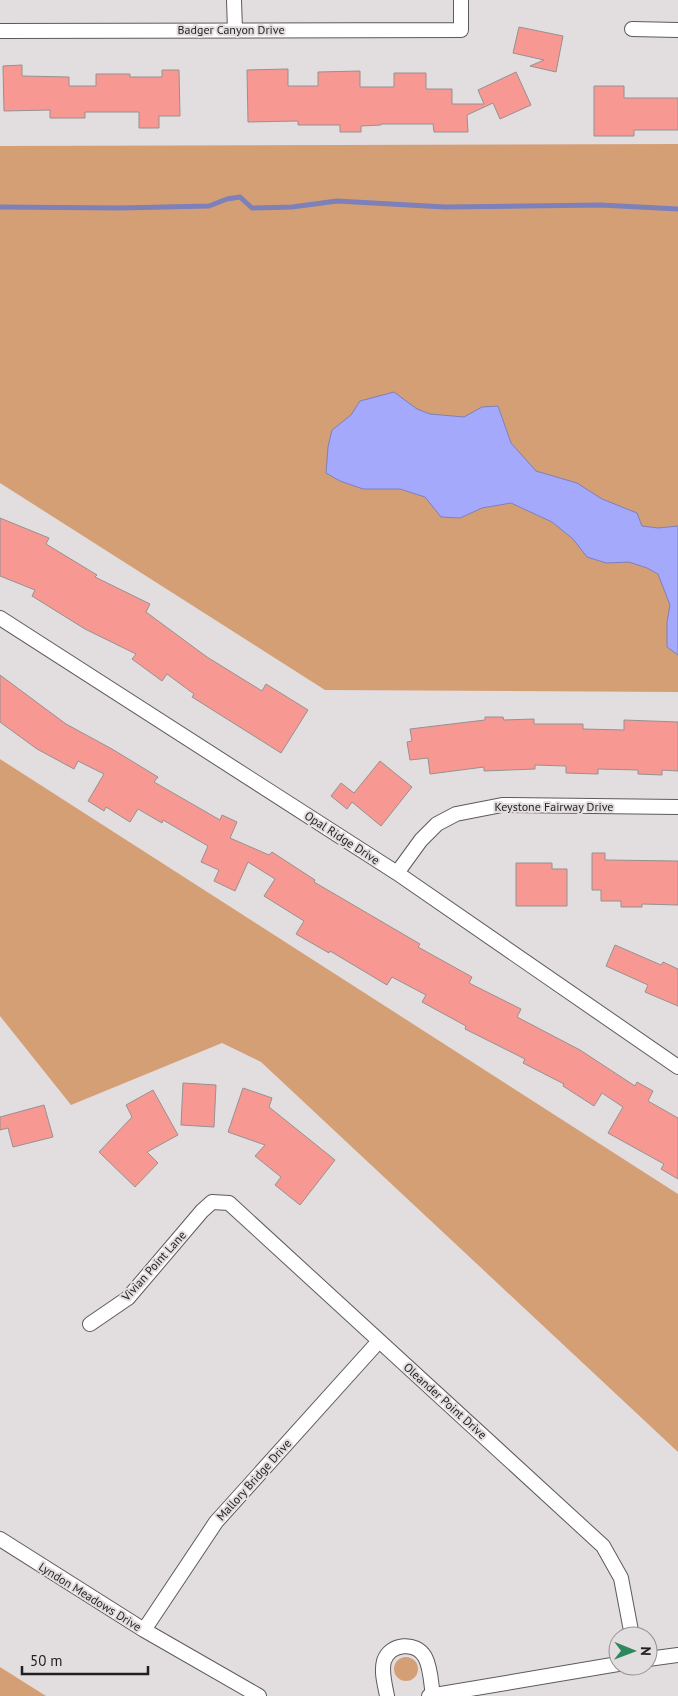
<svg xmlns="http://www.w3.org/2000/svg" width="678" height="1696" viewBox="0 0 678 1696" font-family="'PT Sans',sans-serif">
<rect width="100%" height="100%" fill="#e2dddf"/>
<!-- green -->
<path fill="#d59f76" d="M 678,144 L 678,692 L 325,690 L 0,483 L 0,146 Z
M 0,759 L 678,1194 L 678,1452 L 261,1062 L 222,1043 L 71,1105 L 0,1016 Z
M394 1669a12 12 0 1 1 24 0a12 12 0 1 1-24 0Z
M 0,1667 L 46,1696 L 0,1696 Z"/>
<!-- water -->
<path fill="#a5a9fb" stroke="#7d80b9" d="M 394,392 L 417,409 L 430,414 L 464,417 L 482,407 L 498,406 L 511,443 L 536,471 L 577,483 L 602,499 L 637,513 L 642,526 L 658,528 L 678,526 L 678,655 L 667,647 L 667,622 L 670,605 L 658,574 L 647,568 L 629,562 L 606,563 L 587,557 L 573,539 L 552,522 L 511,503 L 482,508 L 460,518 L 441,517 L 425,497 L 400,489 L 363,489 L 340,481 L 326,473 L 328,447 L 332,430 L 351,415 L 360,401 Z"/>
<g fill="none" stroke-linecap="round" stroke-linejoin="round">
<!-- stream -->
<path stroke="#7d80b9" stroke-width="5" d="M 0,207 L 120,208 L 209,206 L 227,199 L 240,197 L 252,208 L 292,207 L 337,201 L 445,207 L 600,205 L 678,209"/>
</g>
<!-- building -->
<path fill="#f89893" stroke="#969190" d="M 519,27 L 563,36 L 556,72 L 530,66 L 544,60 L 513,53 Z
M 22,65 L 22,76 L 69,77 L 69,86 L 96,86 L 96,74 L 130,74 L 130,77 L 162,77 L 162,70 L 179,70 L 180,116 L 159,116 L 159,128 L 139,128 L 139,112 L 85,112 L 85,118 L 50,118 L 50,110 L 4,111 L 3,66 Z
M 288,69 L 288,86 L 318,86 L 318,72 L 360,71 L 360,87 L 394,87 L 394,73 L 426,73 L 426,89 L 452,89 L 452,104 L 484,104 L 478,90 L 516,72 L 531,105 L 500,119 L 493,103 L 467,115 L 468,132 L 434,132 L 433,124 L 381,124 L 381,125 L 361,126 L 361,132 L 340,132 L 340,125 L 298,125 L 298,121 L 248,122 L 247,70 Z
M 594,86 L 624,86 L 624,98 L 678,98 L 678,130 L 634,130 L 634,136 L 594,136 Z
M 0,518 L 49,538 L 46,544 L 97,575 L 95,577 L 150,604 L 146,612 L 207,657 L 262,691 L 266,684 L 308,710 L 281,753 L 192,697 L 194,694 L 167,674 L 162,681 L 132,659 L 136,654 L 85,629 L 32,596 L 35,590 L 0,576 Z
M 0,675 L 66,724 L 112,749 L 158,777 L 154,782 L 220,820 L 222,815 L 237,822 L 230,838 L 269,855 L 272,852 L 315,880 L 314,882 L 420,944 L 418,947 L 472,977 L 469,983 L 521,1009 L 517,1017 L 580,1050 L 635,1086 L 637,1082 L 653,1091 L 648,1101 L 678,1118 L 678,1179 L 661,1169 L 664,1164 L 608,1133 L 623,1107 L 602,1093 L 594,1106 L 563,1086 L 564,1084 L 523,1063 L 525,1059 L 465,1029 L 466,1026 L 422,1002 L 426,995 L 392,977 L 387,985 L 330,951 L 329,953 L 296,934 L 304,921 L 264,896 L 275,879 L 248,862 L 235,891 L 214,881 L 219,870 L 201,862 L 208,846 L 163,820 L 162,823 L 138,809 L 130,822 L 106,807 L 104,811 L 88,801 L 104,774 L 78,761 L 74,769 L 37,749 L 0,722 Z
M 485,717 L 503,717 L 504,720 L 534,719 L 534,724 L 583,724 L 583,729 L 624,730 L 624,720 L 678,722 L 678,771 L 662,770 L 662,775 L 638,774 L 638,770 L 598,769 L 598,774 L 566,773 L 566,766 L 535,765 L 535,769 L 484,771 L 484,767 L 430,774 L 428,758 L 410,760 L 407,742 L 412,741 L 410,729 L 485,720 Z
M 380,761 L 412,787 L 381,826 L 352,802 L 347,809 L 331,796 L 341,783 L 354,793 Z
M 592,853 L 605,853 L 605,860 L 678,861 L 678,905 L 642,904 L 642,907 L 621,907 L 621,901 L 601,901 L 601,890 L 592,890 Z
M 516,863 L 552,863 L 552,869 L 567,869 L 567,906 L 516,906 Z
M 615,945 L 661,965 L 663,962 L 678,969 L 678,1006 L 645,992 L 648,985 L 606,966 Z
M 183,1083 L 216,1085 L 214,1127 L 181,1125 Z
M 243,1088 L 272,1098 L 269,1107 L 335,1160 L 300,1205 L 275,1185 L 281,1177 L 255,1156 L 265,1145 L 228,1132 Z
M 153,1090 L 178,1135 L 147,1152 L 158,1163 L 135,1187 L 99,1152 L 132,1117 L 126,1105 Z
M 44,1105 L 53,1137 L 13,1147 L 8,1128 L 0,1130 L 0,1117 Z"/>
<g fill="none" stroke-linecap="round" stroke-linejoin="round">
<!-- street casing -->
<g stroke="#5e5a5c" stroke-width="16">
<path id="street" d="M 234,0 L 235,30
M 632,29 L 678,30
M 0,31 L 461,30 L 461,0
M 0,618 L 397,873 L 678,1067
M 397,873 L 421,840 L 437,824 L 456,814 L 502,805 L 678,807
M 90,1324 L 128,1298 L 202,1211 L 212,1202 L 229,1203 L 603,1546 L 621,1578 L 632,1636
M 0,1539 L 144,1630 L 259,1696
M 144,1630 L 216,1522 L 379,1341
M 648,1659 L 678,1655
M 387,1696 C 385,1685 381,1672 384,1661 C 390,1643 416,1641 425,1657 C 431,1668 431,1684 433,1696
M 429,1696 L 618,1664"/>
</g>
<!-- street -->
<use href="#street" stroke="#fff" stroke-width="14"/>
</g>
<g text-anchor="middle" stroke-width="4" stroke-linejoin="round" paint-order="stroke">
<!-- street labels -->
<g font-size="12" fill="#211f20" stroke="#e2dddf">
<text x="231" y="34">Badger Canyon Drive</text>
<text x="554" y="811">Keystone Fairway Drive</text>
<text transform="translate(342 838) rotate(33)" y="4">Opal Ridge Drive</text>
<text transform="translate(154 1266) rotate(-48)" y="4">Vivian Point Lane</text>
<text transform="translate(445 1401) rotate(42)" y="4">Oleander Point Drive</text>
<text transform="translate(254 1480) rotate(-48)" y="4">Mallory Bridge Drive</text>
<text transform="translate(90 1597) rotate(32)" y="4">Lyndon Meadows Drive</text>
</g>
</g>
<!-- north arrow -->
<g transform="translate(633 1651) rotate(91)"><circle r="24" fill="#e2dddf" stroke="#959193"/>
<path d="M0-4L9 19L0 12L-9 19Z" fill="#2d885e"/>
<text y="-8" font-size="14" font-weight="bold" text-anchor="middle" fill="#211f20">N</text>
</g>
<!-- scale -->
<path d="M22 1666v8h126v-8" fill="none" stroke="#211f20" stroke-width="2.5"/>
<text x="30" y="1666" font-size="15" fill="#211f20" stroke="#e2dddf" stroke-width="4" paint-order="stroke">50 m</text>
</svg>
